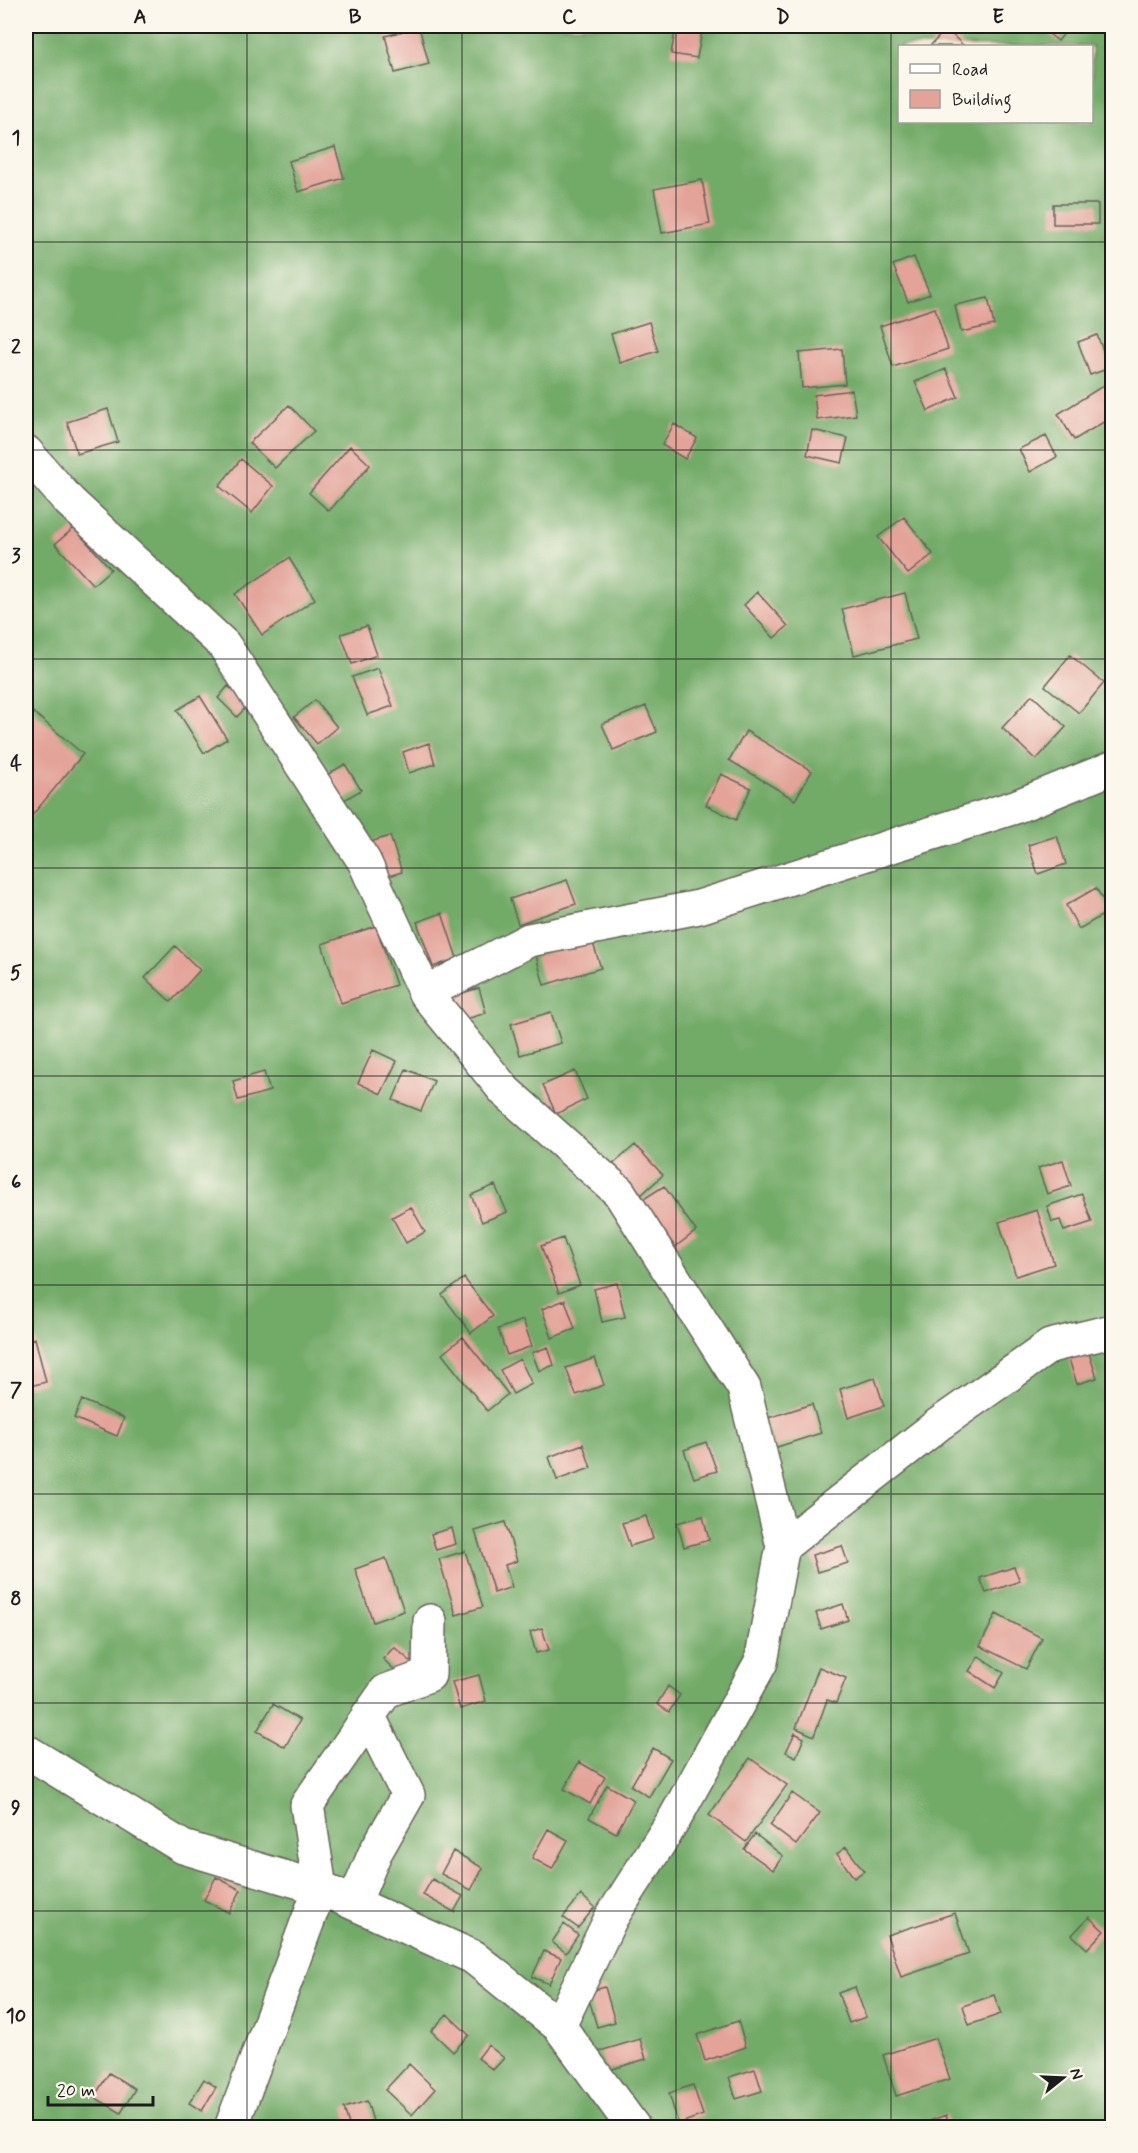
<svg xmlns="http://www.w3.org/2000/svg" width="1138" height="2153" viewBox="0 0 1138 2153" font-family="Mynerve,sans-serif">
<rect width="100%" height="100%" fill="#fbf7ec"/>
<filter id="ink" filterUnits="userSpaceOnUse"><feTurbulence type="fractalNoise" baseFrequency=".0167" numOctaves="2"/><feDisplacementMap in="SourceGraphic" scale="12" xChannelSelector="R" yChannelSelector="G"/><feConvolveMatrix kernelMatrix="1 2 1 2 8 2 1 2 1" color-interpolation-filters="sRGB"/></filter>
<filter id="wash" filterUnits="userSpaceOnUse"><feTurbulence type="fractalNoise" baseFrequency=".008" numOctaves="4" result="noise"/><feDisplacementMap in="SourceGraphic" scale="24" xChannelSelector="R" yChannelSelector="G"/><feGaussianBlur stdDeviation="1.35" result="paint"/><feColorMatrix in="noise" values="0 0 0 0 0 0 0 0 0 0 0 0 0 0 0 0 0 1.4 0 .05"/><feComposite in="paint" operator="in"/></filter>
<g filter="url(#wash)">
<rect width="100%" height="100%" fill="#f3e3c8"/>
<!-- forest -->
<path fill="#72aa67" stroke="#476342" stroke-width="1.5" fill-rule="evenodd" d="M 26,26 L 1112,26 L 1112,2127 L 26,2127 ZM 900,46 L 1092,46 L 1092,122 L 900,122 Z"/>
<g id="blocks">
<!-- building -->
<path fill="#e3a399" d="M 676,26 L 703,26 L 697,58 L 671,54 Z
M 1039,26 L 1070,26 L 1058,41 Z
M 419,27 L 429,64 L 395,73 L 385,36 Z
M 946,29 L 964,46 L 930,46 Z
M 335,147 L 344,178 L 298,192 L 289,161 Z
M 702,180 L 710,224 L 662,233 L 654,189 Z
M 1053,204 L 1098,204 L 1098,224 L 1053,224 Z
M 914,257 L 930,294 L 908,302 L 893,265 Z
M 988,298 L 994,325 L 961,332 L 955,305 Z
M 935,308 L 948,349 L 893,367 L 880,326 Z
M 649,322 L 658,351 L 620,363 L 611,334 Z
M 1097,335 L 1110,368 L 1090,375 L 1078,342 Z
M 842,349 L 845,384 L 802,388 L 799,353 Z
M 946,369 L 958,397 L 928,411 L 915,382 Z
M 1112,380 L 1112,417 L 1074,440 L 1058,414 Z
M 852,390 L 856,415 L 817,420 L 814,395 Z
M 289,405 L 314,431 L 275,468 L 249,443 Z
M 108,409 L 118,442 L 77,454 L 67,422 Z
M 674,424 L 697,438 L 685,459 L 662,445 Z
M 812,430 L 848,438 L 842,463 L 807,455 Z
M 1046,436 L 1057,457 L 1030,472 L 1019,449 Z
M 350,446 L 370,465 L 329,511 L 309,493 Z
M 241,459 L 273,486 L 252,513 L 219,486 Z
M 904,517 L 933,554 L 908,574 L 878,537 Z
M 74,528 L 111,569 L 93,585 L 55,544 Z
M 289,558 L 315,599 L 262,635 L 235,594 Z
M 757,592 L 788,626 L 774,638 L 744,605 Z
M 905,593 L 917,639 L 854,655 L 842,609 Z
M 367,626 L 377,655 L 352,664 L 341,634 Z
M 1070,655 L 1104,683 L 1079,713 L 1045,686 Z
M 378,668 L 393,706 L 367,715 L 352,677 Z
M 228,686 L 248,705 L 237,717 L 218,698 Z
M 1032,695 L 1066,727 L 1036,760 L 1002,728 Z
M 200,696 L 227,739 L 204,753 L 177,710 Z
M 315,700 L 337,727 L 317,744 L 294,717 Z
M 646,706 L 657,732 L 613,750 L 602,724 Z
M 27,707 L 83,754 L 31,817 L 26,812 L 26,709 Z
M 746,731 L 812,771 L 795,800 L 729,760 Z
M 429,743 L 435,764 L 409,773 L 403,752 Z
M 345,764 L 361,790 L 341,802 L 325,776 Z
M 721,774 L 751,788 L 736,820 L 706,805 Z
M 390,836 L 402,872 L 382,878 L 370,842 Z
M 1057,836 L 1066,864 L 1038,874 L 1028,845 Z
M 567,880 L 576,904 L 518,924 L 510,899 Z
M 1096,888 L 1110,911 L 1079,929 L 1066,905 Z
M 442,913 L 457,958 L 433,967 L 417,922 Z
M 376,926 L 396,985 L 341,1003 L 322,944 Z
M 592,940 L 601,968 L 544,985 L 536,956 Z
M 175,946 L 200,970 L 171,1002 L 145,978 Z
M 479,988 L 486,1013 L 457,1022 L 449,997 Z
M 551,1012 L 561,1043 L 520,1055 L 511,1024 Z
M 373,1050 L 397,1061 L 381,1094 L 358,1083 Z
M 406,1069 L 434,1081 L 421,1111 L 393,1100 Z
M 575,1071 L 587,1099 L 556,1114 L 543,1085 Z
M 264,1072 L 270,1091 L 238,1100 L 233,1081 Z
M 635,1145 L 663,1175 L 639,1197 L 611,1166 Z
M 1063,1160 L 1071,1186 L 1047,1194 L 1038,1168 Z
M 495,1185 L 507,1212 L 482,1222 L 471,1195 Z
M 664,1186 L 696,1231 L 675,1247 L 642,1200 Z
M 1082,1194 L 1092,1222 L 1064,1231 L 1060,1220 L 1052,1222 L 1047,1206 Z
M 411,1207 L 425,1232 L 406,1243 L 392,1217 Z
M 1037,1210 L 1054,1264 L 1016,1276 L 999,1222 Z
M 563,1238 L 580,1285 L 559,1293 L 541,1246 Z
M 464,1278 L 493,1316 L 471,1333 L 442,1295 Z
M 617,1283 L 625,1317 L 602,1322 L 594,1289 Z
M 565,1300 L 575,1329 L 552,1338 L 542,1309 Z
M 523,1320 L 532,1346 L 507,1355 L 498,1329 Z
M 463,1337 L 508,1394 L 487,1411 L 442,1354 Z
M 35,1338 L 46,1382 L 26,1387 L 26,1341 Z
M 548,1347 L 554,1365 L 539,1371 L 532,1353 Z
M 1087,1347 L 1097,1378 L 1077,1384 L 1067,1353 Z
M 595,1358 L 604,1385 L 576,1395 L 566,1368 Z
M 520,1359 L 532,1384 L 513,1394 L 500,1370 Z
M 875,1378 L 884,1406 L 848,1418 L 840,1389 Z
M 82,1400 L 124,1418 L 117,1436 L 74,1418 Z
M 812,1404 L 821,1433 L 774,1448 L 765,1419 Z
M 706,1442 L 717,1471 L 694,1478 L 684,1450 Z
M 583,1444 L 591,1468 L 557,1480 L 549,1457 Z
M 646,1516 L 653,1539 L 630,1546 L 622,1523 Z
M 703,1516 L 709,1540 L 684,1547 L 677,1523 Z
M 505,1522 L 517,1561 L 505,1565 L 512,1587 L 494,1593 L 475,1531 Z
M 452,1528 L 456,1544 L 436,1550 L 431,1534 Z
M 842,1546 L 848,1563 L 817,1572 L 812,1555 Z
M 465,1551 L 483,1607 L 456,1615 L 439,1559 Z
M 386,1558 L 404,1611 L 373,1622 L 355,1569 Z
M 1014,1567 L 1020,1581 L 986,1593 L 980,1578 Z
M 843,1604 L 848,1620 L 821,1629 L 816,1613 Z
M 996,1614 L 1042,1638 L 1026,1669 L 980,1646 Z
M 542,1628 L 549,1650 L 536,1653 L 530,1632 Z
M 394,1647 L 416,1666 L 404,1679 L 383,1659 Z
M 979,1656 L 1004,1673 L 995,1688 L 969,1671 Z
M 819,1667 L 846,1678 L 836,1703 L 827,1700 L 814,1736 L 796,1728 Z
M 479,1675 L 486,1701 L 460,1709 L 452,1682 Z
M 668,1686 L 680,1695 L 669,1712 L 657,1704 Z
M 273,1704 L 300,1720 L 285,1747 L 257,1731 Z
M 795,1733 L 804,1738 L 796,1757 L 786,1752 Z
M 653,1748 L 671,1759 L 649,1797 L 631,1786 Z
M 750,1758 L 787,1785 L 746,1842 L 709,1815 Z
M 579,1762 L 605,1777 L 590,1804 L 564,1789 Z
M 607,1785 L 634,1800 L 616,1833 L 589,1818 Z
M 792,1793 L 820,1813 L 796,1845 L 770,1825 Z
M 548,1829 L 568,1840 L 552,1869 L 532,1858 Z
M 755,1834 L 783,1856 L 773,1870 L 744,1849 Z
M 846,1847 L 864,1871 L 854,1878 L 837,1854 Z
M 453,1851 L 483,1868 L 471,1890 L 441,1874 Z
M 216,1877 L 241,1890 L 229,1913 L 204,1900 Z
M 432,1879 L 463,1896 L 454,1912 L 423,1895 Z
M 581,1895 L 595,1907 L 578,1928 L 563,1917 Z
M 955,1913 L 969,1954 L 901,1977 L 887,1935 Z
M 1089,1917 L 1104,1931 L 1087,1949 L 1072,1935 Z
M 564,1924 L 578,1935 L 566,1953 L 552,1942 Z
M 544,1951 L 561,1958 L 549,1984 L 532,1977 Z
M 605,1987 L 615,2022 L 597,2027 L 587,1992 Z
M 855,1987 L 866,2017 L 849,2023 L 838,1993 Z
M 994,1995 L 1001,2014 L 969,2025 L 963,2006 Z
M 447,2014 L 469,2035 L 453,2052 L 431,2031 Z
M 738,2021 L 746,2047 L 705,2061 L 697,2035 Z
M 936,2038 L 950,2079 L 896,2096 L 883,2055 Z
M 640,2039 L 646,2059 L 606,2071 L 600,2051 Z
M 488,2045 L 504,2058 L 493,2070 L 478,2058 Z
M 409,2064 L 435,2089 L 412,2115 L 385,2090 Z
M 755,2069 L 762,2091 L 736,2099 L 729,2077 Z
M 109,2073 L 135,2089 L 121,2113 L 94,2097 Z
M 204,2079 L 216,2087 L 202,2111 L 189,2103 Z
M 693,2085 L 703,2115 L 678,2124 L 669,2093 Z
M 367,2101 L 375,2128 L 350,2128 L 344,2108 Z
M 946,2115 L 950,2128 L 917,2128 L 916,2126 Z"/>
</g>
</g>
<g filter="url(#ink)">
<use href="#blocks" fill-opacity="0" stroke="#676258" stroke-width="1.5"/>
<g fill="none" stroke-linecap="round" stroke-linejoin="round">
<!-- street casing -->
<g stroke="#676258" stroke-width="36">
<path id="street" d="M 26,452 L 69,501 L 224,645 L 364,861 L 425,993 L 505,1091 L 619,1192 L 744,1388 L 783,1546 L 761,1662 L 675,1818 L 611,1918 L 559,2026 L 634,2128
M 425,993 L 529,940 L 699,907 L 1015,807 L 1112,768
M 783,1546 L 939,1424 L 1050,1346 L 1112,1331
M 26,1751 L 183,1847 L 320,1888 L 473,1957 L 559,2026
M 354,1903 L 375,1853 L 408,1795 L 368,1715
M 231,2128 L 320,1888 L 307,1805 L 386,1691 L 429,1675 L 430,1621"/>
</g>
<!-- street -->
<use href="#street" stroke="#fff" stroke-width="33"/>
</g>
</g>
<!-- grid -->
<path fill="none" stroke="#1c1c1c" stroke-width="1.5" stroke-opacity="0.55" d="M 247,26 L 247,2128M 462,26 L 462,2128M 676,26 L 676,2128M 891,26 L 891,2128M 26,242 L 1112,242M 26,450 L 1112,450M 26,659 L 1112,659M 26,868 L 1112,868M 26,1076 L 1112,1076M 26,1285 L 1112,1285M 26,1494 L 1112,1494M 26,1703 L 1112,1703M 26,1911 L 1112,1911"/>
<!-- margin -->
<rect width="1138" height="2153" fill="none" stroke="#fbf7ec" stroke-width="66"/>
<!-- legend -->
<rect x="898" y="45" width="195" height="78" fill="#fbf7ec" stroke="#a29f99" stroke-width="1.5"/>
<rect x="910" y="64" width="30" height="9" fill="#ffffff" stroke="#a29f99" stroke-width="1.5"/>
<text x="952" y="75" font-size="18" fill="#1c1c1c">Road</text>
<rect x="910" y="90" width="30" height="18" fill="#e3a399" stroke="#a29f99" stroke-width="1.5"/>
<text x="952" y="105" font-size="18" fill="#1c1c1c">Building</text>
<!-- north arrow -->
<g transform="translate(1063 2078) rotate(72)" stroke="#fbf7ec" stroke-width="4.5" paint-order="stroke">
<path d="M0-4.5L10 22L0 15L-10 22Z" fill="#1c1c1c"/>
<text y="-9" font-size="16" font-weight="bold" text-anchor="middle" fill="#1c1c1c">N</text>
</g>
<!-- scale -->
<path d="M48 2096v9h105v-9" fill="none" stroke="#1c1c1c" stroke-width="3"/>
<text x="57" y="2096" font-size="18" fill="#1c1c1c" stroke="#fbf7ec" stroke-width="4.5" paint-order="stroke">20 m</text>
<rect x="33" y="33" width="1072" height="2087" fill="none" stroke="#1c1c1c" stroke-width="2"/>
<g font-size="20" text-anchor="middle" font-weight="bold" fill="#1c1c1c">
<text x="140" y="23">A</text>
<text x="355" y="23">B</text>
<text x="569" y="23">C</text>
<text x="783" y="23">D</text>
<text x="998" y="23">E</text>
<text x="16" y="144">1</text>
<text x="16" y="353">2</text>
<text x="16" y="562">3</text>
<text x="16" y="770">4</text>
<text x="16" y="979">5</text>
<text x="16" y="1188">6</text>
<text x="16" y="1396">7</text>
<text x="16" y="1605">8</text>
<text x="16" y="1814">9</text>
<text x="16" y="2022">10</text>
</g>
</svg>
